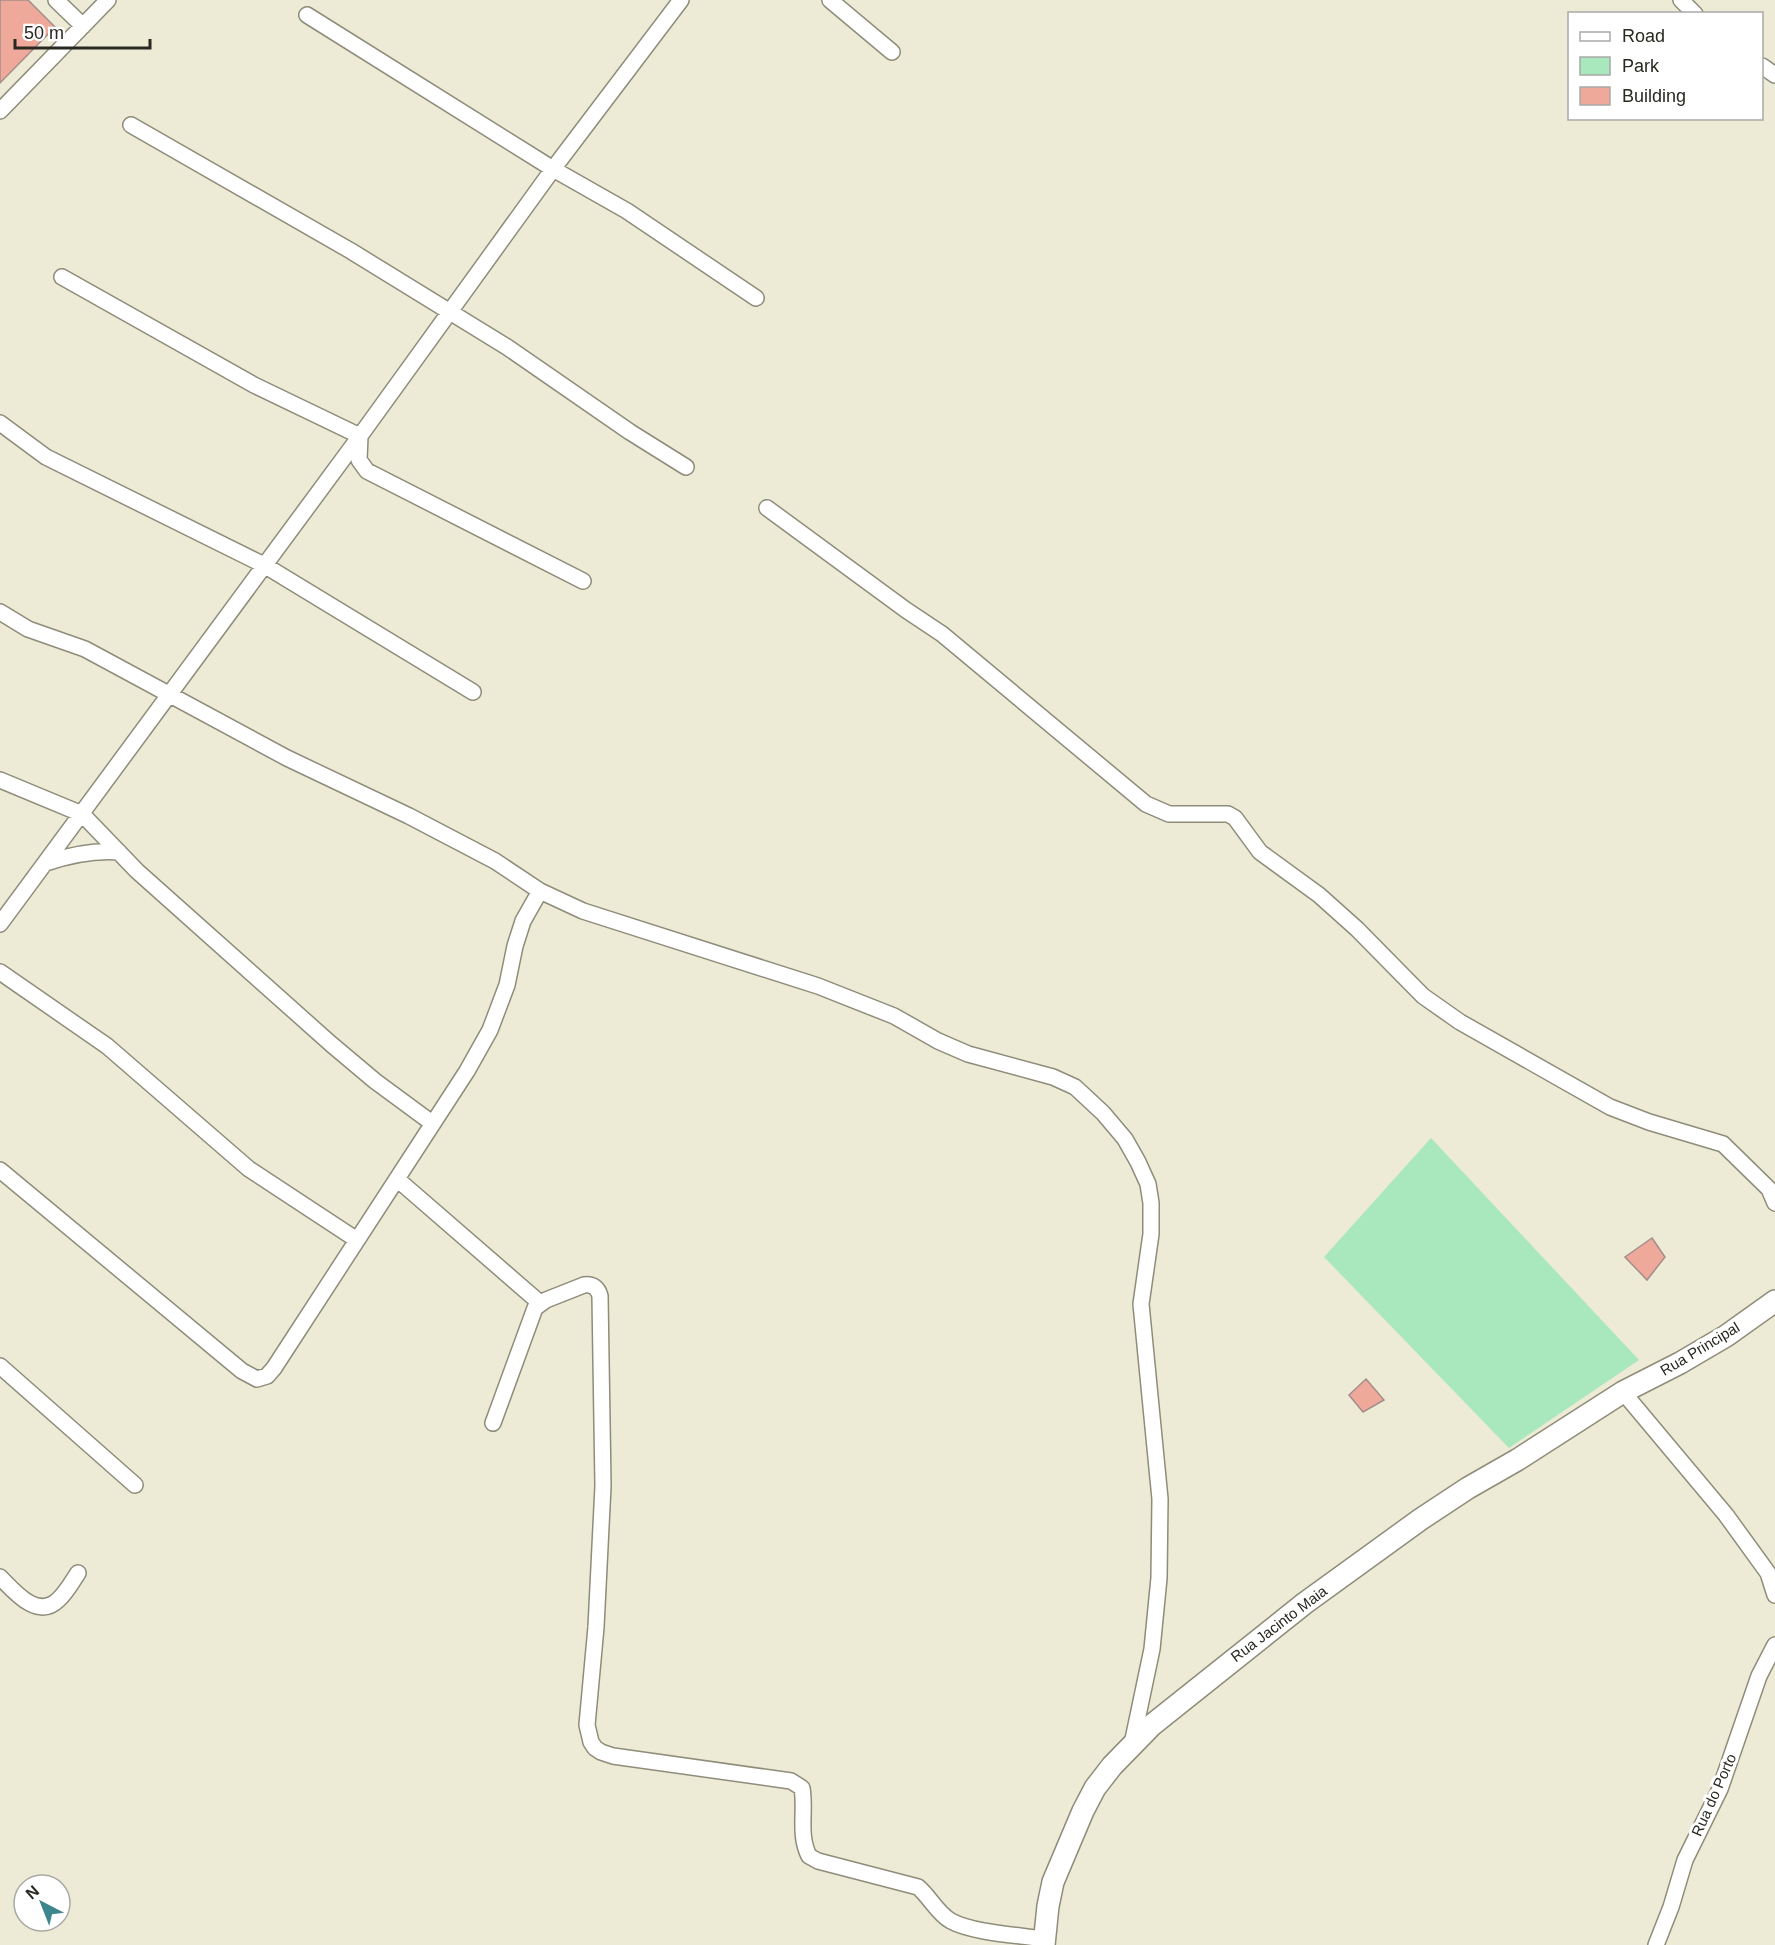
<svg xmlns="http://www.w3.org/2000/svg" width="1775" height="1945" viewBox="0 0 1775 1945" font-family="Helvetica,sans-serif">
<rect width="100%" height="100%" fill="#edead6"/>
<!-- green -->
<path fill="#a9e7bd" d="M 1431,1138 L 1639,1360 L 1509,1448 L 1324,1257 Z"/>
<!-- building -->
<path fill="#efa99a" stroke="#a38e89" stroke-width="1.5" d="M 0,0 L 28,0 L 55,27 L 0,83 Z
M 1652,1238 L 1665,1257 L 1647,1280 L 1625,1257 Z
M 1366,1379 L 1384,1400 L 1363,1412 L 1349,1395 Z"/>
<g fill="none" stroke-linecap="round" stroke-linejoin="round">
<!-- street casing -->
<g stroke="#8f8c7a" stroke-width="18">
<path id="street" d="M 56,0 L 83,26
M 830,0 L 892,52
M 1681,0 L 1695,14
M 307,15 L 553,169 L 627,211 L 756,298
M 1762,66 L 1775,75
M 0,111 L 108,0
M 131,125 L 351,251 L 507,347 L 630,432 L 686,467
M 62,277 L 254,385 L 360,436 L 359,460 L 367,471 L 583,581
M 0,423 L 46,457 L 264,565 L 473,692
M 767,508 L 906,610 L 942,634 L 1146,804 L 1169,814 L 1228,814 L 1235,818 L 1260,852 L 1319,895 L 1357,929 L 1423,996 L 1460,1022 L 1610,1107 L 1649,1122 L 1723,1144 L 1769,1189 L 1775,1203
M 0,612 L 28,629 L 85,649 L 287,758 L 409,816 L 495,861 L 540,891 L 583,911 L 818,986 L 894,1016 L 938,1041 L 968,1054 L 1053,1077 L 1075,1087 L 1103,1113 L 1125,1139 L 1138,1162 L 1148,1184 L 1151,1203 L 1151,1234 L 1141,1304 L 1160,1499 L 1159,1578 L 1152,1649 L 1132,1744
M 0,780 L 82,814 L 137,871 L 331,1044 L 375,1081 L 432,1123
M 46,863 C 70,855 93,850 119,852
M 0,924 L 360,436 L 553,169 L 681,0
M 0,972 L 107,1046 L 249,1169 L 357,1240
M 0,1170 L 242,1371 L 257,1379 L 267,1376 L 274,1368 L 467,1071 L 490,1030 L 507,985 L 515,946 L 523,921 L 540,891
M 397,1179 L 540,1303
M 0,1366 L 135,1485
M 1623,1392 L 1726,1515 L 1768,1573 L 1775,1595
M 493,1423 L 535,1308 L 546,1300 L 584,1285 C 593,1284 598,1288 600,1296 L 603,1486 L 596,1627 L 587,1725 L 591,1742 L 595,1748 L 601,1752 L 613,1756 L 791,1781 L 802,1788 C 806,1811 798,1834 809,1856 L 818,1861 L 918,1887 C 930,1897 937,1913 951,1921 C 973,1933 1019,1935 1044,1939
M 0,1577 C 14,1591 37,1620 58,1600 C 66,1593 72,1582 78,1573
M 1656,1945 L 1671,1907 L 1685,1860 L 1720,1789 L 1759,1676 L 1775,1645"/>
</g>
<!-- secondary casing -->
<g stroke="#8f8c7a" stroke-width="24">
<path id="secondary" d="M 1044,1945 L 1048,1906 L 1053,1882 L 1083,1811 L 1095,1788 L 1112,1766 L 1152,1725 L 1305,1603 L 1421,1519 L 1468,1488 L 1517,1460 L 1623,1392 L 1680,1363 L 1726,1336 L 1775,1301"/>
</g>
<!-- street -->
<use href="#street" stroke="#fff" stroke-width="15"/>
<!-- secondary -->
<use href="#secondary" stroke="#fff" stroke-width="21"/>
</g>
<g text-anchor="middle" stroke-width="6" stroke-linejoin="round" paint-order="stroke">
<!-- street labels -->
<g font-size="15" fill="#292821" stroke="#fff">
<text transform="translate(1700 1349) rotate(-31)" y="5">Rua Principal</text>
<text transform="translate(1279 1624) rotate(-37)" y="5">Rua Jacinto Maia</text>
<text transform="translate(1714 1795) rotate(-66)" y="5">Rua do Porto</text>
</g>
</g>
<!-- legend -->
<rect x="1568" y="12" width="195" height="108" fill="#ffffff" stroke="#a9a9a6" stroke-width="1.5"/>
<rect x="1580" y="32" width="30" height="9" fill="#ffffff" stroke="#a9a9a6" stroke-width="1.5"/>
<text x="1622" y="42" font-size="18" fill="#292821">Road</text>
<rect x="1580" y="57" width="30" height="18" fill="#a9e7bd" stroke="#a9a9a6" stroke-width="1.5"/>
<text x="1622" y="72" font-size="18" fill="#292821">Park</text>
<rect x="1580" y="87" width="30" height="18" fill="#efa99a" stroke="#a9a9a6" stroke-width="1.5"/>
<text x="1622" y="102" font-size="18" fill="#292821">Building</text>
<!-- north arrow -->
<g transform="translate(42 1903) rotate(318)"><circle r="28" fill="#ffffff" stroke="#a9a9a6" stroke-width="1.5"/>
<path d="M0-4.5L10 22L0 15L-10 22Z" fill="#3e868d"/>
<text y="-9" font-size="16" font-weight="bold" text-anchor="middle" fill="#292821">N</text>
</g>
<!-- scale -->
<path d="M15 39v9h135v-9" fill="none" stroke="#292821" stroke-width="3"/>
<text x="24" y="39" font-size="18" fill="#292821" stroke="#ffffff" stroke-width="4.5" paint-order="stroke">50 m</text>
</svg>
